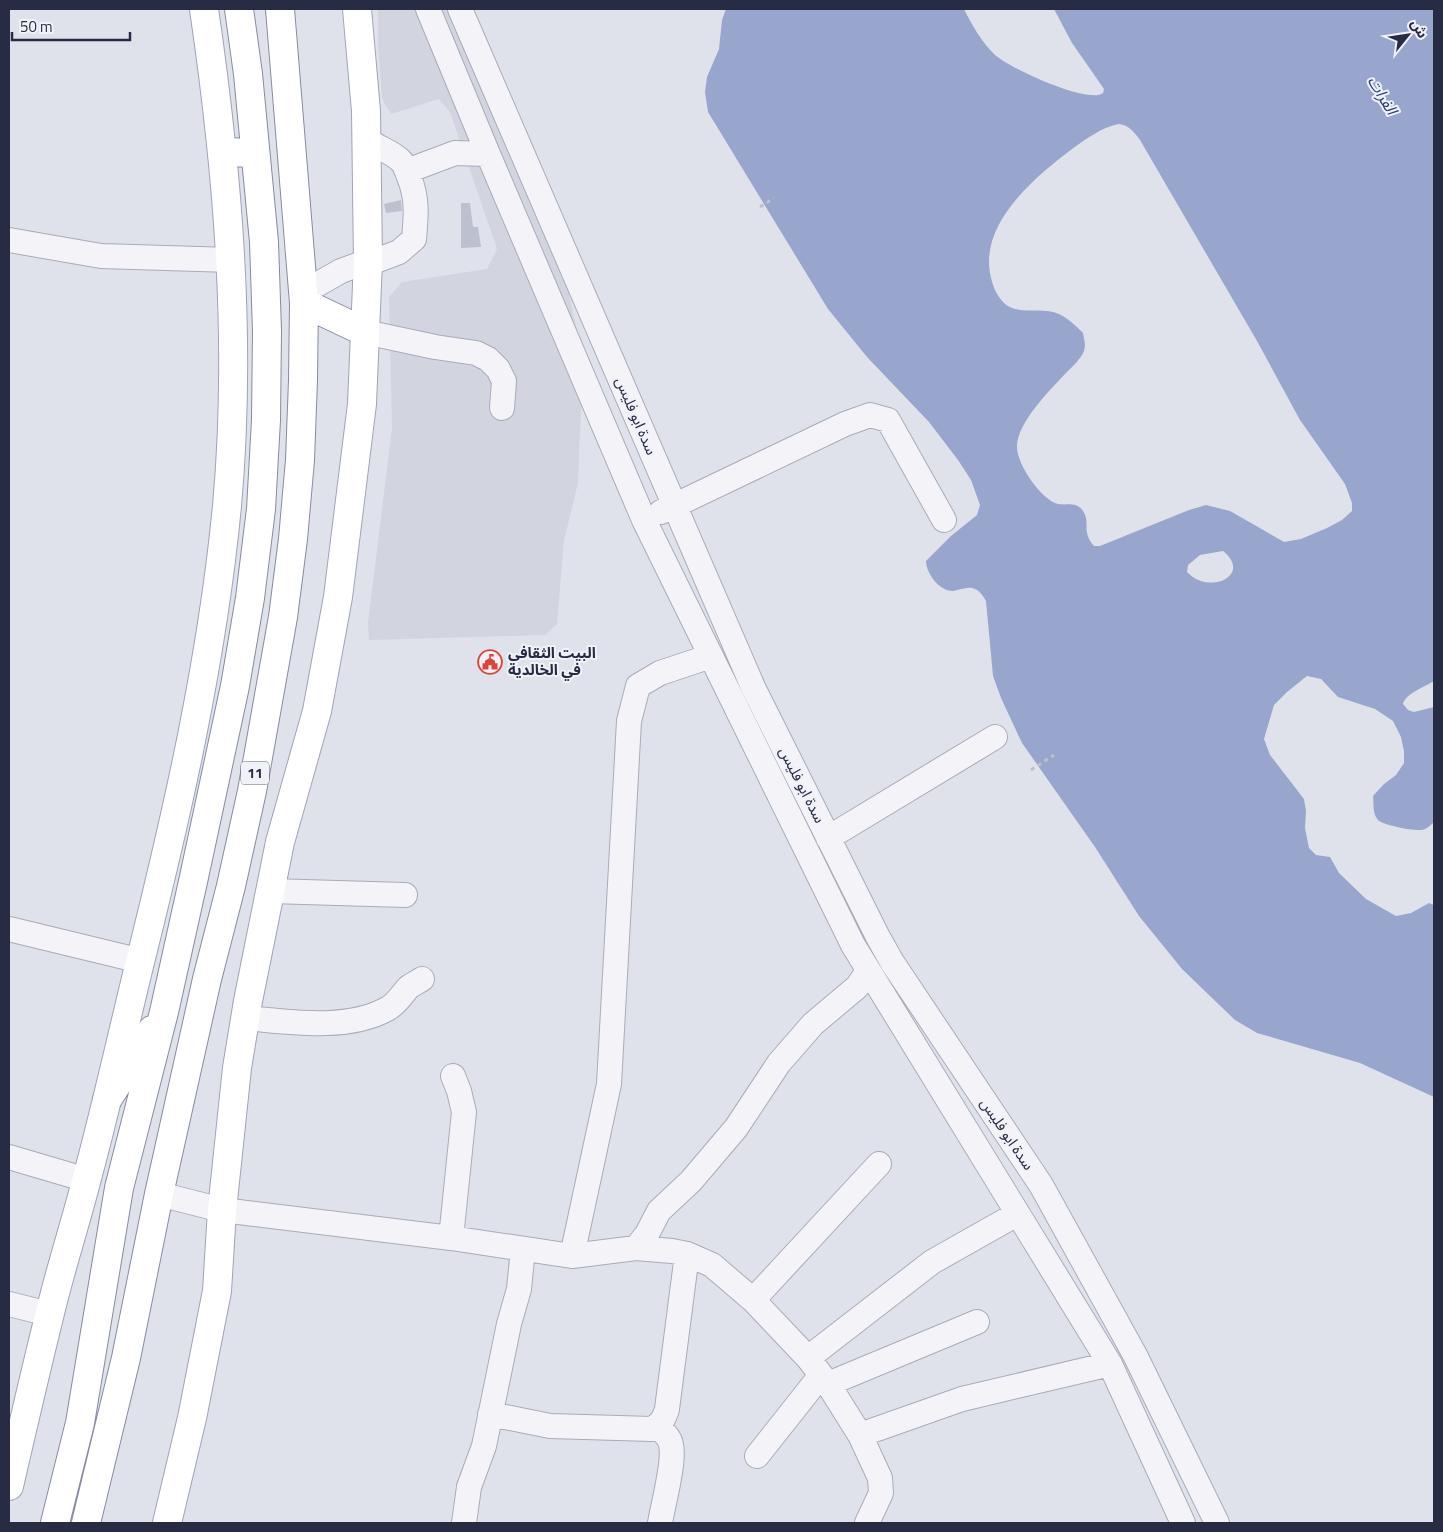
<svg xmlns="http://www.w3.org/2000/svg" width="1443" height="1532" viewBox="0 0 1443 1532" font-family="'Titillium Web','Noto Sans Arabic',sans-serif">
<rect width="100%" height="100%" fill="#e0e2eb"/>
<!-- built -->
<path fill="#d2d4e0" d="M 378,9 L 448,9 L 569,294 L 583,358 L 578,483 L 564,541 L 557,624 L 545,635 L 369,640 L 368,623 L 392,428 L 389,297 L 402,282 L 487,269 L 497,249 L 450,112 L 439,99 L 391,114 L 382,99 L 378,42 Z"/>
<!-- water -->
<path fill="#98a6ce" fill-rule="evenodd" d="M 726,9 L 964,9 C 972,25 981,41 994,54 C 1007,67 1088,105 1103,93 L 1104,89 L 1072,43 L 1054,9 L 1434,9 L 1434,681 C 1425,687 1406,693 1403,704 L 1408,710 L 1414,712 L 1434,707 L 1434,822 C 1431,825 1426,830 1421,830 C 1413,831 1383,825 1378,820 C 1372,813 1374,804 1373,796 L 1384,784 L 1396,775 L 1404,763 L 1404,751 L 1401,737 L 1393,721 L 1375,709 L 1338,697 L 1321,679 L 1307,676 L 1287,692 L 1274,705 L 1264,739 L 1270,755 L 1304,799 L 1306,811 L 1305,828 L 1309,848 L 1316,855 L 1330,857 L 1339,873 L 1366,899 L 1396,916 L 1411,913 L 1429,903 L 1434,905 L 1434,1097 L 1360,1063 L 1257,1033 L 1235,1020 L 1182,969 L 1139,916 L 1095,847 L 1022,743 L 1001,698 L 993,676 L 986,601 C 983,596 979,589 972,588 C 966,587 959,590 953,591 C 939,591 926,573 926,561 L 951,536 L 977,515 L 980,505 L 971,480 L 958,460 L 929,422 L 867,357 L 828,309 L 708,112 L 705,92 L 707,77 L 719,49 L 722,20 ZM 1119,124 C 1129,125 1134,132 1140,140 L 1257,341 L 1300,420 L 1345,484 L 1352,503 L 1352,511 L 1342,520 L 1327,528 L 1301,539 L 1284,542 L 1230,511 L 1206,505 L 1189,510 L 1100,546 L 1094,546 C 1081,531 1091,523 1083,511 C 1076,500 1065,507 1055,503 C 1039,496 1018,465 1017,448 C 1016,423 1051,389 1067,372 C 1072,367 1081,359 1084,351 C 1086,345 1084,339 1083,333 C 1076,326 1068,318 1059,314 C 1042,306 1017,316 1004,303 C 996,295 992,284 990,273 C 981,222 1035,177 1072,149 C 1086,139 1102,127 1119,124 ZM 1223,551 C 1253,575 1209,596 1187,572 L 1188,565 L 1200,555 Z"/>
<!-- building -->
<path fill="#bdc0ce" d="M 401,200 L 402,211 L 386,213 L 384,204 Z
M 461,203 L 470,203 L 473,227 L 478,227 L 481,247 L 461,248 Z"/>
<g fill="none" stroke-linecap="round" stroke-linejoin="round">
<!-- minor casing -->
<g stroke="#a8abb9" stroke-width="26">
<path id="minor" d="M 428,9 L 488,154 L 644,520 L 853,945 L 1110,1364 L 1183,1523
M 460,9 L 753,687 L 878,937 L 892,962 L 1041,1185 L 1135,1355 L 1217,1523
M 407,171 L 455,153 L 488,154
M 9,240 L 101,256 L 231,260
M 304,292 L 341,271 L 368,261 L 378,260 L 399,252 L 414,239 C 416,216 418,199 409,177 C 407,172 404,163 400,160 C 392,152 376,147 366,139
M 365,332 L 435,347 L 476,353 L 488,359 L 498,369 L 504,381 L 502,408
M 661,512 L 845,424 L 870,415 L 888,420 L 944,520
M 828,838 L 995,737
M 270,891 L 405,895
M 9,929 L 141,961
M 246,1018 C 290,1022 347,1031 387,1009 C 396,1005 402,994 409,987 C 413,984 418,982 422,979
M 9,1157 L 87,1180
M 159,1194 L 222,1210 L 451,1238 L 572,1256 L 636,1248 L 672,1251 L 687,1254 L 712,1265 L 753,1300 L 808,1358 L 828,1384 L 860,1435 L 880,1478 L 881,1493 L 867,1523
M 451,1238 L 464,1112 L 459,1091 L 453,1076
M 636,1248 L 647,1234 L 659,1211 L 691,1181 L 736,1128 L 779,1063 L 813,1024 L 857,987 L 868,971
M 572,1256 L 609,1084 L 629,721 L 638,686 L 660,673 L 711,656
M 753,1300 L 879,1164
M 9,1304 L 49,1314
M 808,1358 L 932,1262 L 1017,1214
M 828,1384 L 977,1322
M 490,1414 L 550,1426 L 652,1429 C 661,1424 664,1419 667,1409 L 687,1254
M 657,1426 C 663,1432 670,1437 671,1445 C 675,1461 663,1505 660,1523
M 860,1435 L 962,1399 L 1110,1364
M 757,1456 L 821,1375
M 464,1523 L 469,1487 L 484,1446 L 509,1324 L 519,1289 L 523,1249"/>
</g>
<!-- major casing -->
<g stroke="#9ea3b8" stroke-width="30">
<path id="major" d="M 9,1486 C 22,1430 35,1373 49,1317 C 60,1270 75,1225 87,1178 C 106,1108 122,1036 139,966 C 177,814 212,662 227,506 C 242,340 228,173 204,9
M 167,1523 L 192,1418 L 217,1291 L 222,1210 L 237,1068 L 248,1001 L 280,842 L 317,711 L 338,597 L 362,404 L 368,261 L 366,111 L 357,9"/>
</g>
<!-- highway casing -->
<g stroke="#868ba3" stroke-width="30">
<path id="highway" d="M 223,152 L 255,153
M 304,303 L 365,332
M 107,1100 L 152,1030
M 55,1523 L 80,1423 L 119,1188 L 164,1012 L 194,877 L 235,686 L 250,598 L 261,509 L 266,420 L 267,331 L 264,242 L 248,74 L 239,9
M 86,1523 L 126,1358 L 159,1194 L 207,979 L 231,886 L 252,791 L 283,617 L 293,539 L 300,460 L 303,380 L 304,303 L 280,9"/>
</g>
<!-- path -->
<path stroke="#bfc0c9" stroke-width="3" stroke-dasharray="4 4" stroke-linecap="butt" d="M 760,207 L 774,198
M 1031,770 L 1054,755"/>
<!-- minor -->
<use href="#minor" stroke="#f4f4f8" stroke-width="24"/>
<!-- major -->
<use href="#major" stroke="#fff" stroke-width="28"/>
<!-- highway -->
<use href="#highway" stroke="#fff" stroke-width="28"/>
</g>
<!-- icons -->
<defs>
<g id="civic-ring" transform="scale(1.25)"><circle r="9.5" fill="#f0f2f8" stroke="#db453a" stroke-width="1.5"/><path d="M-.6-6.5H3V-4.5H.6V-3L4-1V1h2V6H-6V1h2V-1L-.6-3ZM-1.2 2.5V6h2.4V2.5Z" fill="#db453a"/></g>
</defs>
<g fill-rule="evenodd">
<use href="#civic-ring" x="490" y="662"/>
</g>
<g text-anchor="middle" stroke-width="4" stroke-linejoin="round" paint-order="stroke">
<!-- shield labels -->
<rect fill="#f0f2f8" stroke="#63677a" stroke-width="1" x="241" y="761.5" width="28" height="23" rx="4"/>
<g font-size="14" font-weight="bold" fill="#272b44">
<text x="255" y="778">11</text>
</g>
<!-- street labels -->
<g font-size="15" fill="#272b44" stroke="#f0f2f8">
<text transform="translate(636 416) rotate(67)" y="5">سدة ابو فليس</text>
<text transform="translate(802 785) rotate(63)" y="5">سدة ابو فليس</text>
<text transform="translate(1007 1134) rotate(56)" y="5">سدة ابو فليس</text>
</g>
<!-- poi labels -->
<g font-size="15" font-weight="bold" fill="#272b44" stroke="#f0f2f8" text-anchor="start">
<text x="508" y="658">البيت الثقافي<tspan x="508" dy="17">في الخالدية</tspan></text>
</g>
<!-- water labels -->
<g font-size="16" font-style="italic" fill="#2d3f7c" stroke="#f0f2f8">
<text transform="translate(1383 95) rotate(59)" y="6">الفرات</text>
</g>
</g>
<!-- border -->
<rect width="1443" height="1532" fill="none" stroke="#272b44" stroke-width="20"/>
<!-- north arrow -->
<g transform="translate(1408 35) rotate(60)" stroke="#f0f2f8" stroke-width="4" paint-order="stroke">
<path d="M0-4L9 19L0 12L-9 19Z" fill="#272b44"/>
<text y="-8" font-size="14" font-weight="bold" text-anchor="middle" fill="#272b44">ش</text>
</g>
<!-- scale -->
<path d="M12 32v8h118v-8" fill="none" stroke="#272b44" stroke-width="2.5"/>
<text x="20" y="32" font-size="15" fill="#272b44" stroke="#f0f2f8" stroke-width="4" paint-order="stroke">50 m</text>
</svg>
